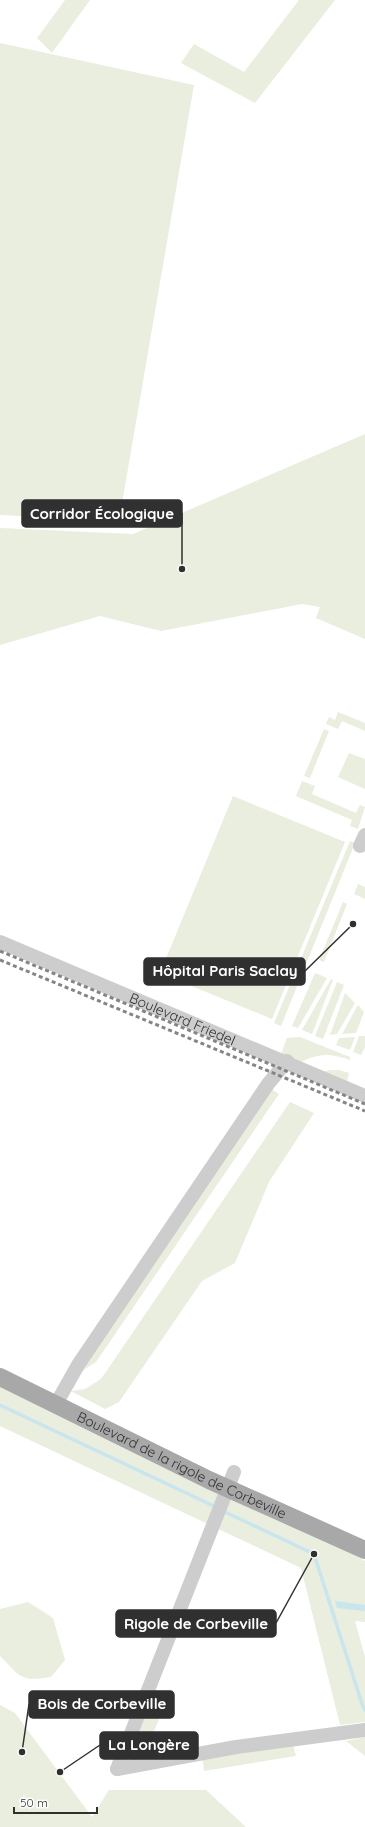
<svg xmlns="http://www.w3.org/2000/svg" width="365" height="1827" viewBox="0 0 365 1827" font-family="Quicksand,sans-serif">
<rect width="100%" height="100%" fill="#fff"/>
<!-- green -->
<path fill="#e9eede" d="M 65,0 L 90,0 L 52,53 L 37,38 Z
M 299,0 L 335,0 L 255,103 L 181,63 L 194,44 L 244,72 Z
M 0,43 L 194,85 L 119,521 L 0,515 Z
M 365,434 L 365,639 L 316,618 L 320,607 L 302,604 L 161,631 L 100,616 L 0,645 L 0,528 L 133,534 Z
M 338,712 L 365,723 L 365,731 L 342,721 L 338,729 L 326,724 L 329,717 L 335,720 Z
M 324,729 L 329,731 L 310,778 L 304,776 Z
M 349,753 L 365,759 L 365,789 L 338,777 Z
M 302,781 L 315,786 L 312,794 L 356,813 L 360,805 L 365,807 L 358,829 L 350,826 L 352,820 L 296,796 Z
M 233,796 L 345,842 L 272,1019 L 160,973 Z
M 350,841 L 355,843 L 281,1026 L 274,1023 Z
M 358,884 L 365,887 L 365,899 L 354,894 Z
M 343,902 L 347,904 L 324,962 L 319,960 Z
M 315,973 L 327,978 L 298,1028 L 292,1026 Z
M 331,979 L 333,980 L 312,1034 L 302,1030 Z
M 337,982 L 344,985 L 323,1039 L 315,1036 Z
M 345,993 L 355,1003 L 337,1034 L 330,1035 Z
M 358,1005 L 364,1012 L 356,1033 L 342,1034 Z
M 359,1036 L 365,1036 L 365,1047 L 361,1055 L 353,1052 Z
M 300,1037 L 350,1057 L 350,1060 C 329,1053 320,1053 301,1062 L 281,1054 L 287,1038 Z
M 355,1037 L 350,1050 L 336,1045 L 339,1038 Z
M 330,1070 L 339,1070 L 349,1073 L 347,1082 L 322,1072 Z
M 271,1089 L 279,1094 L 96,1362 L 82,1371 Z
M 290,1102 L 314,1113 L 269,1182 L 235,1263 L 202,1281 L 119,1402 L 105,1409 L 71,1391 L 85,1389 L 101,1379 Z
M 0,1385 L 328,1539 L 365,1561 L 365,1622 L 355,1621 L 365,1657 L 365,1722 L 340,1725 L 301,1568 L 0,1426 Z
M 28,1602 L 53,1618 L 65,1660 L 51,1677 C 20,1682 21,1677 0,1656 L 0,1609 Z
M 152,1689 L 169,1695 L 147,1748 L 130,1741 Z
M 0,1705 L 15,1713 L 92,1817 L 109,1790 L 206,1790 L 246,1827 L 0,1827 Z
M 365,1737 L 365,1756 L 346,1741 Z
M 292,1740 L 296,1756 L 204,1771 L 202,1756 Z"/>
<!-- water -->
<path fill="#c9e5ee" d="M 335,1601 L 365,1605 L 365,1611 L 337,1608 Z"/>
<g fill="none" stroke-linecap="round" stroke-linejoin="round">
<!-- stream -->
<path stroke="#c9e5ee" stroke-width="3.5" d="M 0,1405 L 218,1508
M 223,1511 L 314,1554 L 362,1704 L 365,1710"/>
<!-- minor -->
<g stroke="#cdcdcd" stroke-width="14">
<path d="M 360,846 L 365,835"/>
<path id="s1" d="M 0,942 L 365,1096"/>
<path d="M 56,1404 L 78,1365 L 268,1084 L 287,1061"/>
<path d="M 117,1769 L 234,1472"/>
<path d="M 117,1769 L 236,1747 L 365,1730"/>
</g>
<!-- major -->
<path stroke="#a8a8a8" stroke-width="18" id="s2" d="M 0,1377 L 209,1480 L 365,1550"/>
<!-- rail -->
<path stroke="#858585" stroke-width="3" stroke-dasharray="4 3" stroke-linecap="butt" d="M 0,951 L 365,1104
M 0,960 L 365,1111"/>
</g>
<g text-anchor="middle" stroke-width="4" stroke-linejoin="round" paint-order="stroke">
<!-- street labels -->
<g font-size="14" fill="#303030" stroke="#fff">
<text dy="5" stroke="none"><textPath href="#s1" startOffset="198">Boulevard Friedel</textPath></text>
<text dy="5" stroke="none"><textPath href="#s2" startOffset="202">Boulevard de la rigole de Corbeville</textPath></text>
</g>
</g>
<!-- callouts -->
<path fill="none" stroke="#303030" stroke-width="1.5" d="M182 569L182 513M353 924L305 971M314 1554L276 1623M22 1752L29 1704M60 1772L100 1745"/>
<g fill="#303030" stroke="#fff" stroke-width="1.5">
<circle cx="182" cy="569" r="4"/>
<circle cx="353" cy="924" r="4"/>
<circle cx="314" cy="1554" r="4"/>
<circle cx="22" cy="1752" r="4"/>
<circle cx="60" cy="1772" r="4"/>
</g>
<g fill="#303030" stroke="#303030" stroke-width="1.5">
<rect x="22" y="500" width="160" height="27" rx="4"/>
<rect x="144" y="958" width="161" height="27" rx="4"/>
<rect x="116" y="1610" width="160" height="27" rx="4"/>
<rect x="29" y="1691" width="145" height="27" rx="4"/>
<rect x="100" y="1732" width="98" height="27" rx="4"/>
</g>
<g font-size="15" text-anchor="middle" font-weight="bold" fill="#fff">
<text x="102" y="519">Corridor Écologique</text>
<text x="225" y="976">Hôpital Paris Saclay</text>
<text x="196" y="1629">Rigole de Corbeville</text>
<text x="102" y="1709">Bois de Corbeville</text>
<text x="149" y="1750">La Longère</text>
</g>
<!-- scale -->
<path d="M14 1807v6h83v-6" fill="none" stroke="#303030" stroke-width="2"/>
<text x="20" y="1807" font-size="12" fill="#303030" stroke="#ffffff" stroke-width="3" paint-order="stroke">50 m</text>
</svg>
